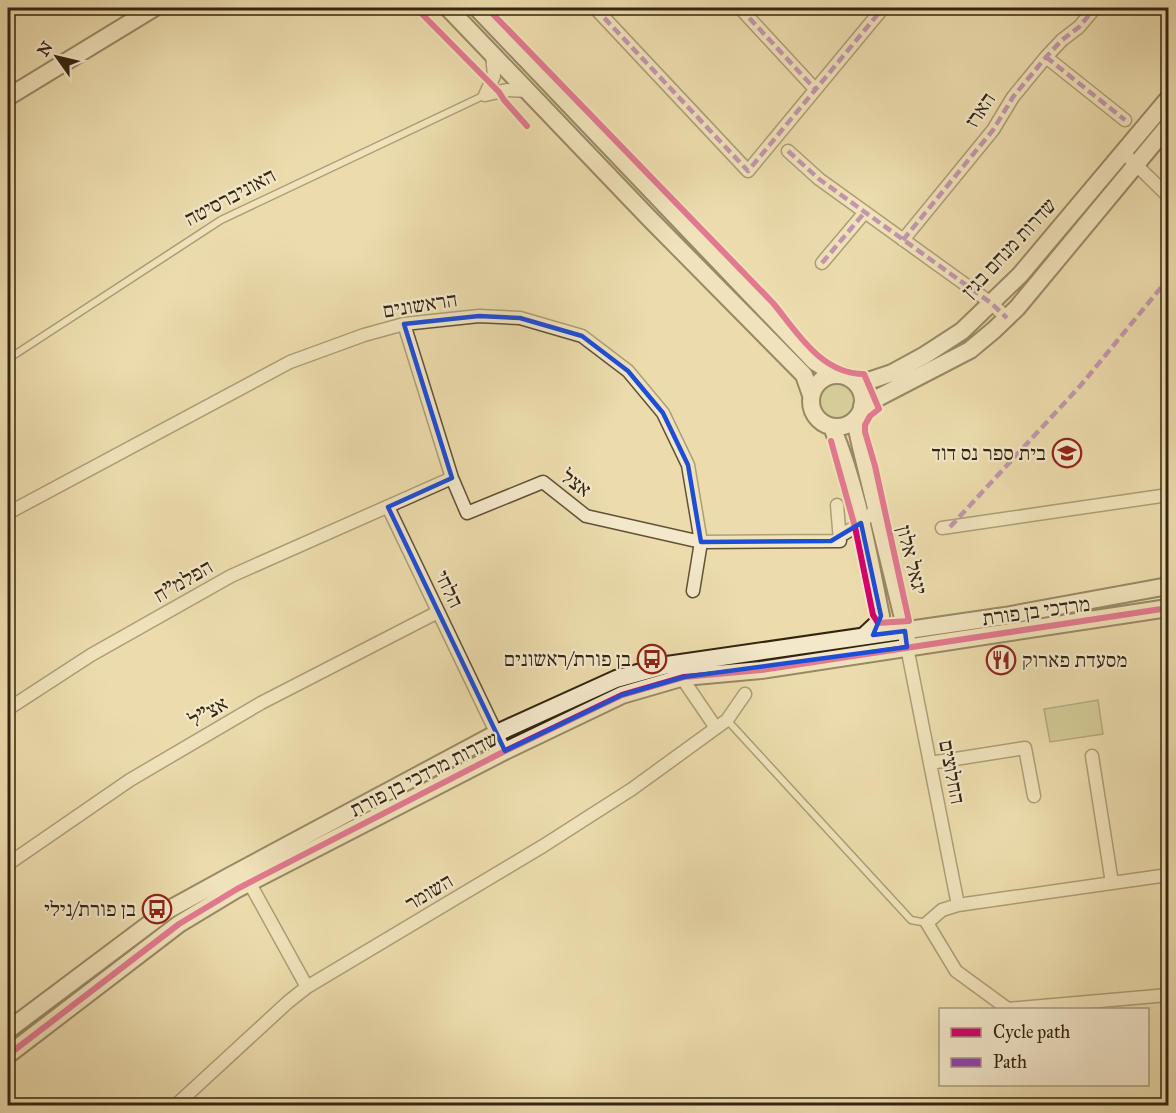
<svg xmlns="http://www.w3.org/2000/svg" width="1176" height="1113" viewBox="0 0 1176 1113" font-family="'IM FELL Great Primer','Frank Ruhl Libre',serif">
<rect width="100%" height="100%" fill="#ecdcad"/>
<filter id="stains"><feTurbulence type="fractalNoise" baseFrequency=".00333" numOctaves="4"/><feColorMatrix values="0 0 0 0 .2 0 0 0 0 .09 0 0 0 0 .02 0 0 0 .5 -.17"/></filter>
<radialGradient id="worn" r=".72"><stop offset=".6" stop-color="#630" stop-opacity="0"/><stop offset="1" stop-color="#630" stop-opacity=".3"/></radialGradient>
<!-- green -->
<path fill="#bdbf86" stroke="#78724b" stroke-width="1.5" d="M815 401a21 21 0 1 1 42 0a21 21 0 1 1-42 0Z
M 1098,700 L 1103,734 L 1050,742 L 1044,709 Z"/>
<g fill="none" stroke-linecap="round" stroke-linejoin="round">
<!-- lane casing -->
<g stroke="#615237" stroke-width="9">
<path id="lane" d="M 8,359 L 221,220 L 485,95
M 727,720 L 911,920 L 927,923"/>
</g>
<!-- street casing -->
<g stroke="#615237" stroke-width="15">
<path id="street" d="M 595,8 L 748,171 L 883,8
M 740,8 L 815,89
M 1046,57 L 1125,120
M 485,95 L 494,76 L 492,54
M 485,95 L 507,90 L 527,91
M 788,151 L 819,179 L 991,303 L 1007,318
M 1124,153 L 1168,196
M 903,240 L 993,130 L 1013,97 L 1046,57 L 1062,40 L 1079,27 L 1095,8
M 822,263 L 865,212
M 404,324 L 452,478 L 467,513 L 543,482 L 586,516 L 701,542 L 840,541 L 837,505
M 388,507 L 505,751
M 8,513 L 290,362 L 364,335 L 404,324 L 479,316 L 520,318 L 582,336 L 628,371 L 663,413 L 688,465 L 701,542 L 693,591
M 942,528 L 1168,495
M 840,536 L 855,527 L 876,510
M 907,647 L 958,905
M 682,678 L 716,728
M 8,709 L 91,655 L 231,576 L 452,478
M 1092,756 L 1112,883
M 930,763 L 1025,748 L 1034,796
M 8,864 L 130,780 L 261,703 L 438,612
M 1168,875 L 958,905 L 942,910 L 927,923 L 956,971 L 1008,1009 L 1168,995
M 249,882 L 307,987
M 175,1106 L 288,1002 L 307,987 L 543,846 L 632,789 L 727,720 L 745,694"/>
</g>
<!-- secondary casing -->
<g stroke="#332410" stroke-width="20">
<path id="secondary" d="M 448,8 L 649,218 L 804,375 L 811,395
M 477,8 L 815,362 L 836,375
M 8,97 L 154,8
M811 401a26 26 0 1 1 52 0a26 26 0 1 1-52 0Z
M 851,379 L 868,381 L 892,373 L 925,355 L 962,331 L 1020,275 L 1168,99
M 862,406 L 970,350 L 994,330 L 1017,308 L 1168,126
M 860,414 L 857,429 L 860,443 L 904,622 L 907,640
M 832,427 C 857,486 868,553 881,616 L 878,623 L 864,636
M 8,1030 L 168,910 L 230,876 L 497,733 L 616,679 L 667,665 L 1005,616 L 1168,586
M 8,1055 L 179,924 L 237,889 L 505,751 L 622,695 L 684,677 L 761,670 L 1168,608"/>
</g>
<!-- lane -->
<use href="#lane" stroke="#f3e8ca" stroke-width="6"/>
<!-- street -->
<use href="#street" stroke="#f3e8ca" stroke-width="12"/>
<!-- secondary -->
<use href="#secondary" stroke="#f3e8ca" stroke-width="16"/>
<!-- quiet -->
<path stroke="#8e44ad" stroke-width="4.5" stroke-dasharray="9 4.5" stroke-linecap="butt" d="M 595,8 L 748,171 L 883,8
M 740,8 L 815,89
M 1046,57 L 1125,120
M 788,151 L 819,179 L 991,303 L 1007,318
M 903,240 L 993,130 L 1013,97 L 1046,57 L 1062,40 L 1079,27 L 1095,8
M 822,263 L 865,212
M 950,527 L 1081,385 L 1168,279"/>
<!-- cycleway casing -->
<g stroke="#f3e8ca" stroke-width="10">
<path id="cycleway" d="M 416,8 L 499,92 L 504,100 L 527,126
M 487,8 L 773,303 C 797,332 821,374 864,374 L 879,409 L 870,416 L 865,425 L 865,432 L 875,466 L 909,621 L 878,623 L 873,615 L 855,527 L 831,441
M 8,1055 L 179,924 L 237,889 L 505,751 L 622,695 L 684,677 L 761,670 L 1168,608"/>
</g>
<!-- cycleway -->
<use href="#cycleway" stroke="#d6006c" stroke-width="6"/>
</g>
<!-- marked area -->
<path d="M0 0H1176V1113H0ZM 479,316 L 520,318 L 582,336 L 628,371 L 663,413 L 688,465 L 701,542 L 831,541 L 861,523 L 881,616 L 873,635 L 905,631 L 907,647 L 684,677 L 622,695 L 505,751 L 388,507 L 452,478 L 404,324 Z" fill="#ecdcad" fill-opacity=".55" fill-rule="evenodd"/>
<path fill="none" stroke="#1d4ed8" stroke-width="4.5" stroke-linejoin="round" d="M 479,316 L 520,318 L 582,336 L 628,371 L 663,413 L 688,465 L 701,542 L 831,541 L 861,523 L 881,616 L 873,635 L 905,631 L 907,647 L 684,677 L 622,695 L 505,751 L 388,507 L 452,478 L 404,324 Z"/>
<!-- icons -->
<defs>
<g id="school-ring" transform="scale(1.5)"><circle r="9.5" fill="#f3e8ca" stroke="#8f2418" stroke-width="1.5"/><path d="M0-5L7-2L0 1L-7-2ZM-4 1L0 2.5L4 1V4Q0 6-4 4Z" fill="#8f2418"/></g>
<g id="bus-ring" transform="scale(1.5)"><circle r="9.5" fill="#f3e8ca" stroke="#8f2418" stroke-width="1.5"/><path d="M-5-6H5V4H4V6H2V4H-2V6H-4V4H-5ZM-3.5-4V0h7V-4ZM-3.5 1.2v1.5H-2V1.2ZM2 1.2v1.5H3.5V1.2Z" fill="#8f2418"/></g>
<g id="restaurant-ring" transform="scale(1.5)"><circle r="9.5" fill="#f3e8ca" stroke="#8f2418" stroke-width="1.5"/><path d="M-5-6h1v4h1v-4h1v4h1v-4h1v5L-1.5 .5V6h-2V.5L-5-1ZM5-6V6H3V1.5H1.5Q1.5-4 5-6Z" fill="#8f2418"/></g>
</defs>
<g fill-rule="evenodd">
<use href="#school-ring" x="1067" y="453"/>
<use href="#bus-ring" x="652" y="659"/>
<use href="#restaurant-ring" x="1001" y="660"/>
<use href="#bus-ring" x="157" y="909"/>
</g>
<g text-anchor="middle" stroke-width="4.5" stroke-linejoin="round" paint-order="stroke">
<!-- street labels -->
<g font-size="21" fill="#332410" stroke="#f3e8ca">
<text transform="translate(980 110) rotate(-56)" y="7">הארז</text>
<text transform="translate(230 197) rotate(-28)" y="7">האוניברסיטה</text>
<text transform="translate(1009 248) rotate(-47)" y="7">שדרות מנחם בגין</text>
<text transform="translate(420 305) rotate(-9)" y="7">הראשונים</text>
<text transform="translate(576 483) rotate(37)" y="7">אצל</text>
<text transform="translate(912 560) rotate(76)" y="7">יגאל אלון</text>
<text transform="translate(183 581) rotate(-30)" y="7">הפלמ"ח</text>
<text transform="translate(449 589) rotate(64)" y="7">הלחי</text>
<text transform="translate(1036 611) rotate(-8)" y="7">מרדכי בן פורת</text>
<text transform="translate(208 712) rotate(-30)" y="7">אצ"ל</text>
<text transform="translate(952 772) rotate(79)" y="7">החלוצים</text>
<text transform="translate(424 774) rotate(-27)" y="7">שדרות מרדכי בן פורת</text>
<text transform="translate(429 892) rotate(-31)" y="7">השומר</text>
</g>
<!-- poi labels -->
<g font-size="21" fill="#332410" stroke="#f3e8ca" text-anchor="end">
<text x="1046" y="460">בית ספר נס דוד</text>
<text x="631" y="666">בן פורת/ראשונים</text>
<text x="1022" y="667" text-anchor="start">מסעדת פארוק</text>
<text x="136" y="916">בן פורת/נילי</text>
</g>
</g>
<!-- margin -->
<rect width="1176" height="1113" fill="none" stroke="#ecdcad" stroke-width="30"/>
<rect x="9" y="9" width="1158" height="1095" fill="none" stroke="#332410" stroke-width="3"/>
<rect x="15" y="15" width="1146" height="1083" fill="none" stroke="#332410" stroke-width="1.5"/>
<!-- legend -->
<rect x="939" y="1008" width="210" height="78" fill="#f3e8ca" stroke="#a69a80" stroke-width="1.5"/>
<rect x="951" y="1028" width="30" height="9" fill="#d6006c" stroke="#a69a80" stroke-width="1.5"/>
<text x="993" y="1038" font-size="18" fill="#332410">Cycle path</text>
<rect x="951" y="1058" width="30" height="9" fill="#8e44ad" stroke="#a69a80" stroke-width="1.5"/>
<text x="993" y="1068" font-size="18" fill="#332410">Path</text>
<!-- north arrow -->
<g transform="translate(57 57) rotate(304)" stroke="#f3e8ca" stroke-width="4.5" paint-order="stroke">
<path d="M0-4.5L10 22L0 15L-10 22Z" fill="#332410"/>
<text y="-9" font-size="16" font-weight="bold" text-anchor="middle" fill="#332410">N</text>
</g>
<rect width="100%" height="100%" filter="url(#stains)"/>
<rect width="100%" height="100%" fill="url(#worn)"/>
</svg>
